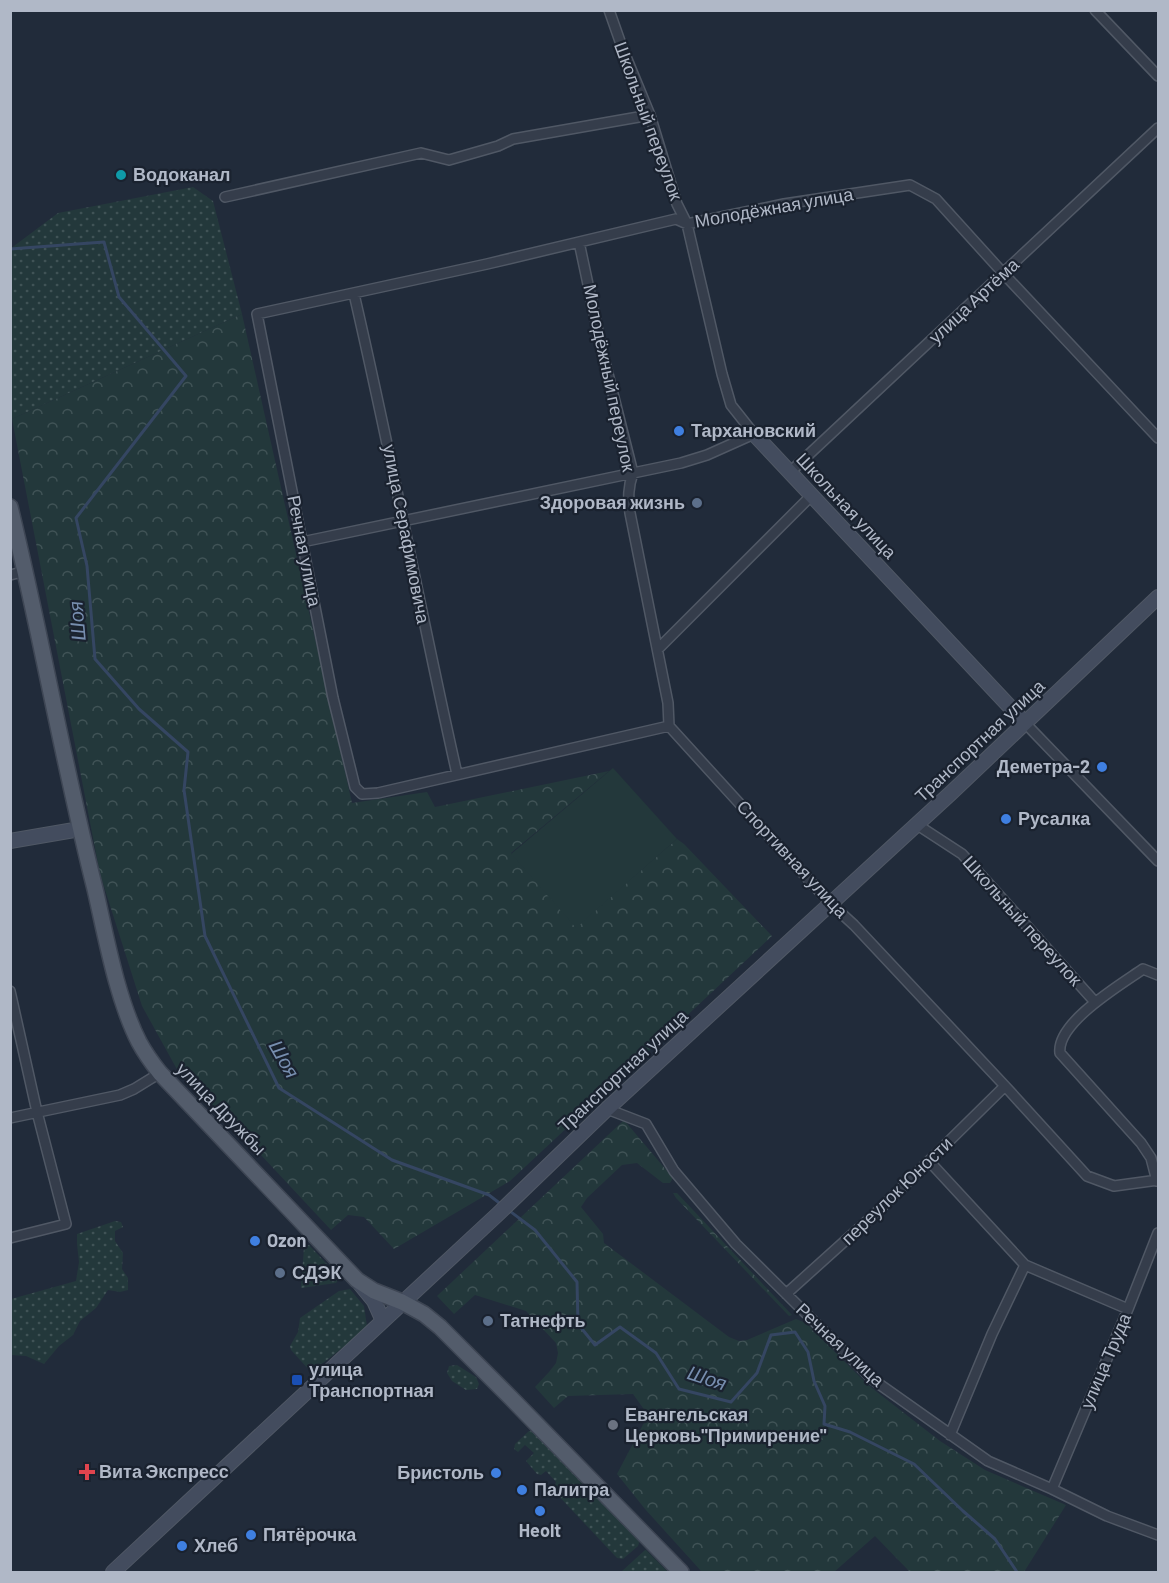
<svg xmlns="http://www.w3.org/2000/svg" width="1169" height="1583" viewBox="0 0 1169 1583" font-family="Barlow,sans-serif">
<defs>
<pattern id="grass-dots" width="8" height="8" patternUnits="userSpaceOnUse" patternTransform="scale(1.5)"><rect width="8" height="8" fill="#23383b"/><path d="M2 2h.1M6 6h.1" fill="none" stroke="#405356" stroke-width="1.8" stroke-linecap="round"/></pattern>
<pattern id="forest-crowns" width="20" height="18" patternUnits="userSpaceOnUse" patternTransform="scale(1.5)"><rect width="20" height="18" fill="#23383b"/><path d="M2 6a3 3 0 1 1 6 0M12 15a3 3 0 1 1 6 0" fill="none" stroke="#405356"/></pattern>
</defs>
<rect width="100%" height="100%" fill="#212b3a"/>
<!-- grass -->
<path fill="url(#grass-dots)" d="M 193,187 L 213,201 L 242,314 L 12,419 L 10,412 L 10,249 L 58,213 Z
M 115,1221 L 121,1222 L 123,1227 L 115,1231 L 115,1241 L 123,1253 L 122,1269 L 128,1278 L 128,1290 L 120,1292 L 108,1290 L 96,1308 L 80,1321 L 73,1335 L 59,1346 L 44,1364 L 26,1356 L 11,1355 L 11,1299 L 76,1281 L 79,1262 L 77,1244 L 77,1234 Z
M 309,1245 L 338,1276 L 339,1279 L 336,1283 L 301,1288 L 304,1247 Z
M 350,1289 L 364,1306 L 367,1326 L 346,1345 L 313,1371 L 310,1371 L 291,1350 L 290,1346 L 298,1332 L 300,1318 L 339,1291 Z
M 457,1365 L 476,1377 L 479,1384 L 477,1389 L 466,1390 L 452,1381 L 447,1373 L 449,1366 Z
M 529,1431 L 535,1432 L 640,1540 L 638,1546 L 623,1559 L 617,1558 L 553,1490 L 556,1482 L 546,1471 L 541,1475 L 537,1474 L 526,1461 L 534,1453 L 525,1445 L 518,1452 L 514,1449 L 515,1444 Z
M 646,1550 L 668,1572 L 621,1572 L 645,1550 Z"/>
<!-- forest -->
<path fill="url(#forest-crowns)" d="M 242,314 L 352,803 L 427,792 L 435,807 L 609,771 L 511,853 L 576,927 L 677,839 L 684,844 L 772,936 L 510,1181 L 394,1249 L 364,1217 L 348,1215 L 331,1230 L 246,1139 L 179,1073 L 142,1006 L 100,874 L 12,419 Z
M 624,1120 L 673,1178 L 670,1183 L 663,1183 L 637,1163 L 622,1165 L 587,1198 L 581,1207 L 603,1234 L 604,1243 L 729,1337 L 739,1341 L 747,1340 L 796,1319 L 806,1323 L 868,1385 L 940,1441 L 985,1470 L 1066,1505 L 1024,1572 L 910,1572 L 875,1536 L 834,1572 L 702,1572 L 645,1509 L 617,1474 L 648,1415 L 633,1394 L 568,1396 L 554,1408 L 535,1387 L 549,1372 L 556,1363 L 558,1353 L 556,1343 L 526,1311 L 475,1295 L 454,1314 L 437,1296 Z
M 673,1193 L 677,1193 L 792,1315 L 789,1316 L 676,1198 Z"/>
<!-- pitch -->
<path fill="#23383b" d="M 613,768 L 677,839 L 576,928 L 511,854 Z"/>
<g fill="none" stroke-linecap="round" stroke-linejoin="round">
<!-- stream -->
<path stroke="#354662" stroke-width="3" d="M 10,249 L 104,242 L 119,297 L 186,376 L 76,518 L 87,566 L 95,659 L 139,709 L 188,752 L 184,790 L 205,936 L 279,1088 L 392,1160 L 489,1195 L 502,1205
M 507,1209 L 535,1230 L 577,1282 L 578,1324 L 595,1345 L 620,1327 L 656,1353 L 679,1389 L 731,1402 L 757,1373 L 771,1335 L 795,1332 L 808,1352 L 814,1381 L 825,1406 L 824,1424 L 850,1432 L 914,1464 L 963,1511 L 995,1539 L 1017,1572"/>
<!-- street casing -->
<g stroke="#505865" stroke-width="12">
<path id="street" d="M 1095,10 L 1158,76
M 225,197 L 421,153 L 449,160 L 498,146 L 513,139 L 650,115
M 579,242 L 602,350 L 633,473 C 628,487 628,498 630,513 L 668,703 L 669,726
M 354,294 C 391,453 421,614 457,774
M 789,473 L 1158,128
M 302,542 L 681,463 L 707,455 L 754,434 L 731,405 L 722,374 L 687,224 L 677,204 L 650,115 L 622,47 L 609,10
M 10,575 L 26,571
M 658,649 L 811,496
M 1025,723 L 1158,861
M 669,726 L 378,793 L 362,794 L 355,787 L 333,698 L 257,314 L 487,264 L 676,219 L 687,224 L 784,204 L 910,185 L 936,199 L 1003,273 L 1158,438
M 669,726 L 830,903 L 854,925 L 1005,1086 L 1087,1176 L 1114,1186 L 1158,1180
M 916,824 L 962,854 L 1095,1002
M 10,991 L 37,1112 L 66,1224 L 10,1238
M 607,1109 L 646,1124 L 674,1171 L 736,1244 L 872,1379 L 988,1461 L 1052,1489 L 1107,1516 L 1158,1535
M 10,1118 L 120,1095 L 134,1089 L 160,1073
M 929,1161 L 1025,1265 L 1128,1309
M 1157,1181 L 1151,1158 L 1141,1143 L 1060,1053 C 1056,1023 1120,985 1143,969 L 1158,975
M 786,1294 L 877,1212 L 1005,1086
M 950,1435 L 992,1334 L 1025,1265
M 1052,1489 L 1128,1309 L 1158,1233"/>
</g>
<!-- secondary casing -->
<g stroke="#505865" stroke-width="16">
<path id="secondary" d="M 754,434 L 1025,723
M 10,841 L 80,829
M 360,1284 L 374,1301 L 383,1321
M 113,1572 L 498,1214 L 607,1109 L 951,793 L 1158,597"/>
</g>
<!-- primary casing -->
<g stroke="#3e4654" stroke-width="18">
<path id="primary" d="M 10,507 C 41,634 63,763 95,889 C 106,937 117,999 139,1042 C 145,1053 152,1063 160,1073 L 357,1280 L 374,1291 L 402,1302 L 424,1314 L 440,1327 L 511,1398 L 681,1572"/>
</g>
<!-- street -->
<use href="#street" stroke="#353d4b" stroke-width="9"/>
<!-- secondary -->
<use href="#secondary" stroke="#434c5e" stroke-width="14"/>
<!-- primary -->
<use href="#primary" stroke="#535c6b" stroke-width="15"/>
</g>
<!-- markers -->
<circle fill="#0f9aa8" stroke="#1a222f" stroke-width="2" cx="121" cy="175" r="6"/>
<g fill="#3f7fe0" stroke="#1a222f" stroke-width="2">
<circle cx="679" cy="431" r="6"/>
<circle cx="1102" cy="767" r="6"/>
<circle cx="1006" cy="819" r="6"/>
<circle cx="255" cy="1241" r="6"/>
<circle cx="496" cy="1473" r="6"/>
<circle cx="522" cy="1490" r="6"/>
<circle cx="540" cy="1511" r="6"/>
<circle cx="251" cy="1535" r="6"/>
<circle cx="182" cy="1546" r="6"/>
</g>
<g fill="#5c6f8a" stroke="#1a222f" stroke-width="2">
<circle cx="697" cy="503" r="6"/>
<circle cx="280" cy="1273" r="6"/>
<circle cx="488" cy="1321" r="6"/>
</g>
<rect fill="#1a4fb4" stroke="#1a222f" stroke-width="2" x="291" y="1374" width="12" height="12" rx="3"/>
<circle fill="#6b7280" stroke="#1a222f" stroke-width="2" cx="613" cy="1425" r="6"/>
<path fill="#e0444e" stroke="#1a222f" stroke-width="2" d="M84 1463h6v6h6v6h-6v6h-6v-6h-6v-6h6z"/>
<g text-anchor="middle" stroke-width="4.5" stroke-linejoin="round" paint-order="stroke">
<!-- street labels -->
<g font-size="18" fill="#b0b8c7" stroke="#1a222f">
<text transform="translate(648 121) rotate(70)" y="6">Школьный переулок</text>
<text transform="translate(774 208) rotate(-10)" y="6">Молодёжная улица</text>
<text transform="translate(974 301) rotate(-43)" y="6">улица Артёма</text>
<text transform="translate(609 378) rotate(78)" y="6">Молодёжный переулок</text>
<text transform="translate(846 506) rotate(47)" y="6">Школьная улица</text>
<text transform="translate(406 534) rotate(79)" y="6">улица Серафимовича</text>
<text transform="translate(304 551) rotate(79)" y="6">Речная улица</text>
<text transform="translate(980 741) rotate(-43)" y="6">Транспортная улица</text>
<text transform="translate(792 859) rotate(47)" y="6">Спортивная улица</text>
<text transform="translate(1022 921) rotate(48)" y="6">Школьный переулок</text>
<text transform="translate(623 1071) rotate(-43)" y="6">Транспортная улица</text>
<text transform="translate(221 1109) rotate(46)" y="6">улица Дружбы</text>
<text transform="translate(897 1191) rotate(-44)" y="6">переулок Юности</text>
<text transform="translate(840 1345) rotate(43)" y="6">Речная улица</text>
<text transform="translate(1106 1361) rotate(-67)" y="6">улица Труда</text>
</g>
<!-- poi labels -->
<g font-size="18" font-weight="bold" fill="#b0b8c7" stroke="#1a222f" text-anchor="start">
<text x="133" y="181">Водоканал</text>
<text x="691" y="437">Тархановский</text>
<text x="685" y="509" text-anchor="end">Здоровая жизнь</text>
<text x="1090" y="773" text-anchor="end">Деметра-2</text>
<text x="1018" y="825">Русалка</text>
<text x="267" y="1247">Ozon</text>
<text x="292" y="1279">СДЭК</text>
<text x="500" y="1327">Татнефть</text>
<text x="309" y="1376">улица<tspan x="309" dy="21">Транспортная</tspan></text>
<text x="625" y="1421">Евангельская<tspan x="625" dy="21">Церковь"Примирение"</tspan></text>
<text x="99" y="1478">Вита Экспресс</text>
<text x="484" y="1479" text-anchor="end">Бристоль</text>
<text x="534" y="1496">Палитра</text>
<text x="540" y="1537" text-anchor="middle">Heolt</text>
<text x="263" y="1541">Пятёрочка</text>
<text x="194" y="1552">Хлеб</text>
</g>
<!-- water labels -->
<g font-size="20" font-style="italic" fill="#778eaf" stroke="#1a222f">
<text transform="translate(77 621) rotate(-95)" y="7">Шоя</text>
<text transform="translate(284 1059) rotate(60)" y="7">Шоя</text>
<text transform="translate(707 1378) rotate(18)" y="7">Шоя</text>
</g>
</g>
<!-- border -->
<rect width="1169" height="1583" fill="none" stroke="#b0b8c7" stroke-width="24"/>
</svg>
